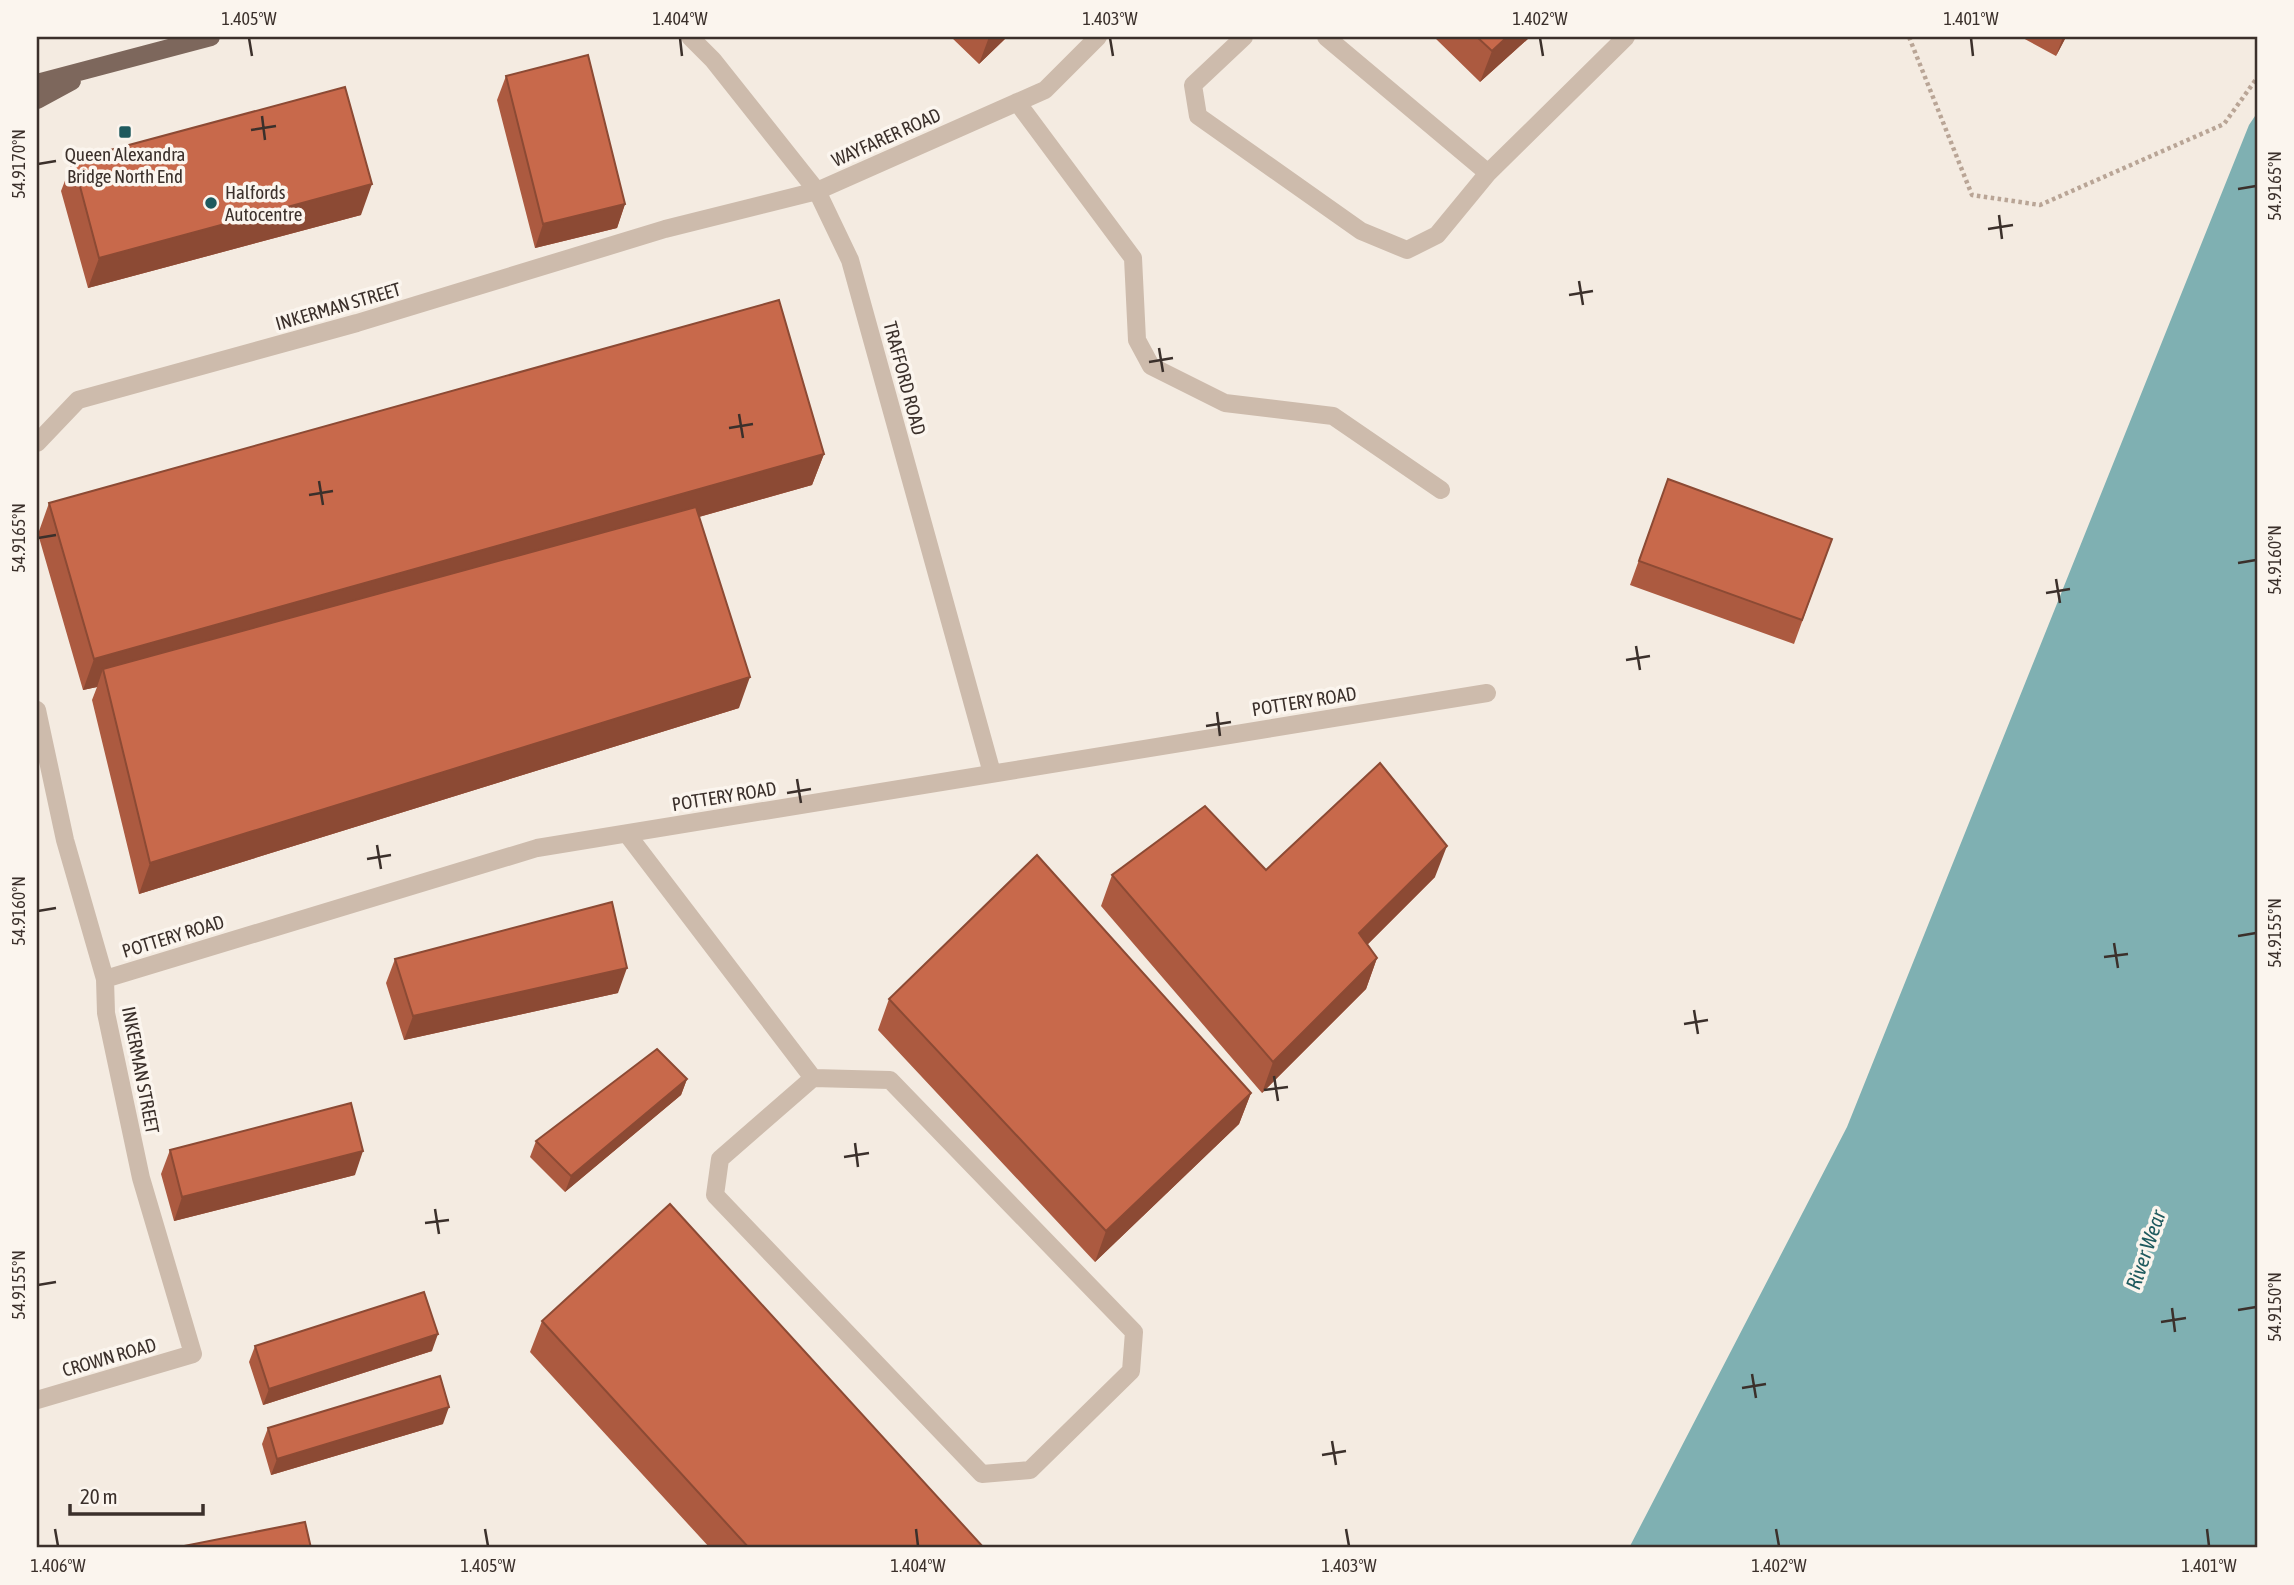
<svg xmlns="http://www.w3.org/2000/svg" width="2294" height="1585" viewBox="0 0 2294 1585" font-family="'Asap Condensed',sans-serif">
<rect width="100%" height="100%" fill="#f4ebe1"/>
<!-- water -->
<path fill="#7fb0b2" d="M 2257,113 L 2257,1548 L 1629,1548 L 1847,1127 L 2249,125 Z"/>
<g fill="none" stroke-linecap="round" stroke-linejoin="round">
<!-- path -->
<path stroke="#b9a596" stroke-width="4.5" stroke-dasharray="3.5 3.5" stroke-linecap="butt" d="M 1909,37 L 1972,195 L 2040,205 L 2224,124 L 2257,78"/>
<!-- minor -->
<path stroke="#cdbbac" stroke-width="18" d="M 690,37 L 713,60 L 817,191 L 850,260 L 992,773
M 1244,37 L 1193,85 L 1198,116 L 1361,231 L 1407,250 L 1437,235 L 1488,173 L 1626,37
M 1326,37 L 1488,173
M 1017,102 L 1133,258 L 1137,340 L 1151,366 L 1225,403 L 1333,416 L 1441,490
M 37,443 L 78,400 L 357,323 L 665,229 L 817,191 L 1045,90 L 1098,37
M 37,710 L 65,840 L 105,979 L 106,1013 L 141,1178 L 193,1354 L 37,1400
M 627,834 L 813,1078 L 890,1080 L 1134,1332 L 1131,1371 L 1030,1470 L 982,1474 L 715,1195 L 720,1159 L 813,1078
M 105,979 L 537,848 L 1487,693"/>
<!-- major -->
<path stroke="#7d675c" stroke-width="18" d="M 37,83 L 211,37
M 37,100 L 72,81"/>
</g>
<!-- wall -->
<path fill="#ac5a40" d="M 951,37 L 1007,37 L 979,64 Z
M 1434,37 L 1530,37 L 1480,82 Z
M 2021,37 L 2066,37 L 2056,56 Z
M 506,76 L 625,204 L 617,228 L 535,248 L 497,100 Z
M 73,160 L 361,215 L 88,288 L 61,191 Z
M 824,454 L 812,485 L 699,517 L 739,708 L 139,894 L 92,700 L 97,687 L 83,690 L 38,534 L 49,503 Z
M 1668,479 L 1832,539 L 1794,644 L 1630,585 Z
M 1266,870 L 1435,877 L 1367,945 L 1377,958 L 1366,989 L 1262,1093 L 1101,906 L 1112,875 Z
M 395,959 L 618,993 L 404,1040 L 386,983 Z
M 889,999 L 1251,1093 L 1239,1124 L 1095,1262 L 878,1030 Z
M 687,1079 L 681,1095 L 565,1192 L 530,1157 L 536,1141 Z
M 170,1150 L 355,1175 L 174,1221 L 161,1174 Z
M 542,1321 L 984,1548 L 710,1548 L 530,1352 Z
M 255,1346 L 432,1351 L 263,1405 L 249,1362 Z
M 443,1424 L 271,1475 L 262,1444 L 268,1428 Z"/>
<!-- shaded-wall -->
<path fill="#8c4a34" d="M 989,37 L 1007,37 L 979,64 Z
M 1507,37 L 1530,37 L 1480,82 L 1492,51 Z
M 2063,37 L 2066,37 L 2056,56 Z
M 372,184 L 361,215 L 88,288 L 99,258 Z
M 625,204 L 617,228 L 535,248 L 543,224 Z
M 824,454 L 812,485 L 106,684 L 103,669 L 97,687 L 83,690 L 94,659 Z
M 750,677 L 739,708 L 139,894 L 150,863 Z
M 1447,846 L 1435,877 L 1348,964 L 1359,933 Z
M 1377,958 L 1366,989 L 1262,1093 L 1273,1062 Z
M 627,968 L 618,993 L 404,1040 L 413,1016 Z
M 687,1079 L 681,1095 L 565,1192 L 571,1176 Z
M 1251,1093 L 1239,1124 L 1095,1262 L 1106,1231 Z
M 363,1151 L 355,1175 L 174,1221 L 182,1197 Z
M 438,1334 L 432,1351 L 263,1405 L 269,1389 Z
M 449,1407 L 443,1424 L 271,1475 L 277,1459 Z"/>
<!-- building -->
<path fill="#c8694b" stroke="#8c4a34" stroke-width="2" d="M 1477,37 L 1507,37 L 1492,51 Z
M 588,55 L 625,204 L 543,224 L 506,76 Z
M 345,87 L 372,184 L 99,258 L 73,160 Z
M 779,300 L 824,454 L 94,659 L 49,503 Z
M 1668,479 L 1832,539 L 1802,620 L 1639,561 Z
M 696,507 L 750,677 L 150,863 L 103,669 Z
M 1380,763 L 1447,846 L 1359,933 L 1377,958 L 1273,1062 L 1112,875 L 1205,806 L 1266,870 Z
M 1037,855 L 1251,1093 L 1106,1231 L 889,999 Z
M 612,902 L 627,968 L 413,1016 L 395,959 Z
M 657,1049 L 687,1079 L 571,1176 L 536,1141 Z
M 351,1103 L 363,1151 L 182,1197 L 170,1150 Z
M 670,1204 L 984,1548 L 749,1548 L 542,1321 Z
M 424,1292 L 438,1334 L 269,1389 L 255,1346 Z
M 440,1376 L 449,1407 L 277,1459 L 268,1428 Z
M 305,1522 L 311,1548 L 174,1548 Z"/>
<!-- ticks -->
<path fill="none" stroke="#3b302b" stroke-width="2.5" d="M 249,38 L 252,56M 680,38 L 682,56M 1110,38 L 1113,56M 1540,38 L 1543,56M 1971,38 L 1973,56M 262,116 L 265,140M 251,130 L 276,126M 38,164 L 56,161M 2238,189 L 2256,186M 1999,215 L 2002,239M 1988,229 L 2013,225M 1579,281 L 1583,305M 1569,295 L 1593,291M 1159,348 L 1163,372M 1149,362 L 1173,358M 739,414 L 743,438M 729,428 L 753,424M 319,481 L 323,505M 309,495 L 333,491M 38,538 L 56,535M 2238,563 L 2256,560M 2056,579 L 2060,603M 2046,593 L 2070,589M 1636,646 L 1640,670M 1626,660 L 1650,656M 1217,712 L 1220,736M 1206,726 L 1231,722M 797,779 L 801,803M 787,793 L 811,789M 377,845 L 381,869M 367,859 L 391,855M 38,911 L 56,908M 2238,936 L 2256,933M 2114,943 L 2118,968M 2104,957 L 2128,954M 1694,1010 L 1698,1034M 1684,1024 L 1708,1020M 1274,1076 L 1278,1101M 1264,1090 L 1288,1087M 855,1143 L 858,1167M 844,1157 L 869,1153M 435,1209 L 439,1234M 425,1223 L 449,1220M 38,1285 L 56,1282M 2172,1308 L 2175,1332M 2238,1310 L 2256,1307M 2161,1322 L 2186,1318M 1752,1374 L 1756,1398M 1742,1388 L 1766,1384M 1332,1441 L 1336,1465M 1322,1455 L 1346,1451M 55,1529 L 58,1546M 485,1529 L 488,1546M 916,1529 L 918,1546M 1346,1529 L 1349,1546M 1776,1529 L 1779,1546M 2207,1529 L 2209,1546"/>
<!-- markers -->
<g fill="#1f5a5e" stroke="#fbf5ee" stroke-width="2.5">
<rect x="118" y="125" width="14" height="14" rx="3.5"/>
<circle cx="211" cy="203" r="7"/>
</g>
<g text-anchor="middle" stroke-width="7" stroke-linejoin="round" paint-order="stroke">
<!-- street labels -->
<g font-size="19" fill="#3b302b" stroke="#fbf5ee">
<text transform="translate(886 137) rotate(-24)" y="7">WAYFARER ROAD</text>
<text transform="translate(338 306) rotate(-16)" y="7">INKERMAN STREET</text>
<text transform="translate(905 378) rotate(75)" y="7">TRAFFORD ROAD</text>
<text transform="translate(1304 701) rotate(-9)" y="7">POTTERY ROAD</text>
<text transform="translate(724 796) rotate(-9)" y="7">POTTERY ROAD</text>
<text transform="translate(173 936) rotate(-17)" y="7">POTTERY ROAD</text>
<text transform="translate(141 1070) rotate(79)" y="7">INKERMAN STREET</text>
<text transform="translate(109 1357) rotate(-16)" y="7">CROWN ROAD</text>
</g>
<!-- poi labels -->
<g font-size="19" fill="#3b302b" stroke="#fbf5ee">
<text x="125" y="161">Queen Alexandra<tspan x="125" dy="22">Bridge North End</tspan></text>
<text x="225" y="199" text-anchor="start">Halfords<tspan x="225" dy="22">Autocentre</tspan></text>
</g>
<!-- water labels -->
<g font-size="21" font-style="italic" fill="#1f5a5e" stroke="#fbf5ee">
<text transform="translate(2146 1250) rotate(-71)" y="7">River Wear</text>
</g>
</g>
<!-- border -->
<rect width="2294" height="1585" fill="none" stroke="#fbf5ee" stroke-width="77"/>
<!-- scale -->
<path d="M70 1504v10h133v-10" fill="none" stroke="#3b302b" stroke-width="3.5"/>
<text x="80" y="1504" font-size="21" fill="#3b302b" stroke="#fbf5ee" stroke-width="5" paint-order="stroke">20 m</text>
<rect x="38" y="38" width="2218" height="1508" fill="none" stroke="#3b302b" stroke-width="2.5"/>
<g font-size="18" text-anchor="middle" fill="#3b302b">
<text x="249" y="25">1.405°W</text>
<text x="680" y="25">1.404°W</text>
<text x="1110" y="25">1.403°W</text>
<text x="1540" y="25">1.402°W</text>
<text x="1971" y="25">1.401°W</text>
<text transform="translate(19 164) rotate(-90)" y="6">54.9170°N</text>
<text transform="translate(2275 186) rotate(-90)" y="6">54.9165°N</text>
<text transform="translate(19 538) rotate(-90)" y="6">54.9165°N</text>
<text transform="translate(2275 560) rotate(-90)" y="6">54.9160°N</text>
<text transform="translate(19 911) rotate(-90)" y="6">54.9160°N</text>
<text transform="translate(2275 933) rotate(-90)" y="6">54.9155°N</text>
<text transform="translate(19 1285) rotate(-90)" y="6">54.9155°N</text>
<text transform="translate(2275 1307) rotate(-90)" y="6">54.9150°N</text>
<text x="58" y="1572">1.406°W</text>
<text x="488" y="1572">1.405°W</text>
<text x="918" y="1572">1.404°W</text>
<text x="1349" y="1572">1.403°W</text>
<text x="1779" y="1572">1.402°W</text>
<text x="2209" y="1572">1.401°W</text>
</g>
</svg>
